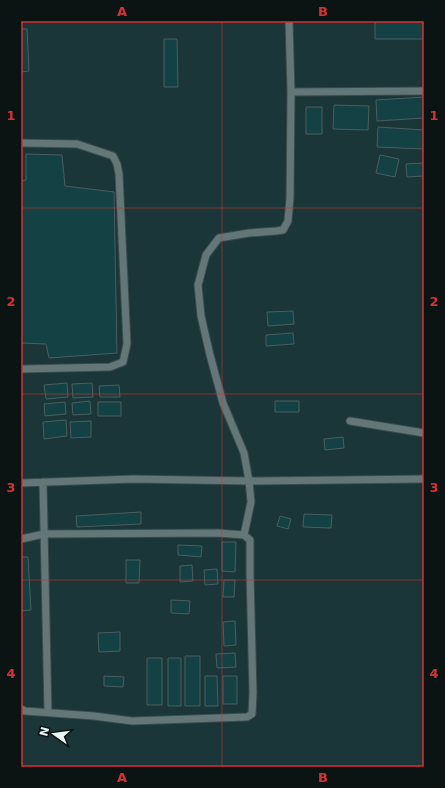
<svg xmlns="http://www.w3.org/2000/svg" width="445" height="788" viewBox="0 0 445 788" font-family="'DejaVu Sans',sans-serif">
<rect width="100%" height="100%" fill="#1a2c2d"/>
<!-- built -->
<path fill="#1b3638" d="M 21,21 L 424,21 L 424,767 L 21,767 Z"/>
<!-- building -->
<path fill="#144144" stroke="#4b5e5f" d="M 375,21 L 424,21 L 424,39 L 375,39 Z
M 21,29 L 27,29 L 29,71 L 21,72 Z
M 164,39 L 177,39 L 178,87 L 164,87 Z
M 424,97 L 424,118 L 377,121 L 376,100 Z
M 334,105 L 369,106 L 368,130 L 333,129 Z
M 306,107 L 322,107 L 322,134 L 306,134 Z
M 378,127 L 424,130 L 424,149 L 377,147 Z
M 26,154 L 62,155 L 65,186 L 114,192 L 117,353 L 49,358 L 46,344 L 21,343 L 21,181 L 26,180 Z
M 380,155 L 399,159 L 395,177 L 376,173 Z
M 424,163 L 424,176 L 407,177 L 406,164 Z
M 293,311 L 294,324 L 268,326 L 267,312 Z
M 293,333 L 294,344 L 266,346 L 266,335 Z
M 67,383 L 68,397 L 46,399 L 44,385 Z
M 92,383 L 93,397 L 73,398 L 72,384 Z
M 119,385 L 120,397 L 100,397 L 99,386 Z
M 90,401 L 91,414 L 73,415 L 72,403 Z
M 275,401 L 299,401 L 299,412 L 275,412 Z
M 65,402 L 66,414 L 45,416 L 44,404 Z
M 98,402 L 121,402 L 121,416 L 98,416 Z
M 66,420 L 67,436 L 44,439 L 43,422 Z
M 91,421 L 91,437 L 71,438 L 70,422 Z
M 343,437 L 344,448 L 325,450 L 324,439 Z
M 141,512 L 141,524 L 77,527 L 76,516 Z
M 304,514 L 332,515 L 331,528 L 303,527 Z
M 280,516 L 291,519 L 288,529 L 277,526 Z
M 222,542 L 236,542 L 235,572 L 222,571 Z
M 178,545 L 202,546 L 201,557 L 178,555 Z
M 21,557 L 28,557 L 31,610 L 21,611 Z
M 126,560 L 140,560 L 139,583 L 126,583 Z
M 192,565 L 193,581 L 180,582 L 180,566 Z
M 217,569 L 218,584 L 205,585 L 204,570 Z
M 224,580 L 235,580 L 234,597 L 223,597 Z
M 171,600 L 190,601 L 189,614 L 171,613 Z
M 235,621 L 236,645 L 224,646 L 223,622 Z
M 120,632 L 120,651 L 99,652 L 98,633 Z
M 235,653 L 236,667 L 217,668 L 216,654 Z
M 185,656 L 200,656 L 200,706 L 185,706 Z
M 147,658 L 162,658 L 162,705 L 147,705 Z
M 168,658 L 181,658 L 181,706 L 168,706 Z
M 104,676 L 124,677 L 123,687 L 104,686 Z
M 205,676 L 217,676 L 218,706 L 205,706 Z
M 223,676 L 237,676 L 237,704 L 223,704 Z"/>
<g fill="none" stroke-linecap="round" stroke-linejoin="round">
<!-- lane casing -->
<g stroke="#3b4a4b" stroke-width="9">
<path id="lane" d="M 291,92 L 424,91
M 21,143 L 77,144 L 113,156 L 117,164 L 119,174 L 127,344 L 123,362 L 110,367 L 21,369
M 350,421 L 424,433
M 43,482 L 48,712
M 21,483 L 133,479 L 249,481 L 424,479
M 244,535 L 251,502 L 249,481 L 244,453 L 223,403 L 210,355 L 201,316 L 198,285 L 206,255 L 219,238 L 249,233 L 276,231 L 283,230 L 288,221 L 290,198 L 291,92 L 289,21
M 21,539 L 44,534 L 218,533 L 244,535 L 250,540 L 250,574 L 253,693 L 252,714 L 247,717 L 132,721 L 94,716 L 25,711 L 21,709"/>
</g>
<!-- lane -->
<use href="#lane" stroke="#637778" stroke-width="7"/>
</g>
<!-- grid -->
<path fill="none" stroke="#d73232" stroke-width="1" stroke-opacity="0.55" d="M 222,21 L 222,767M 21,208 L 424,208M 21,394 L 424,394M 21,580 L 424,580"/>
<!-- border -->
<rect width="445" height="788" fill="none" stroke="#0b1313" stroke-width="44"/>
<!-- north arrow -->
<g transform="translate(54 734) rotate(284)" stroke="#0b1313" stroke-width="3" paint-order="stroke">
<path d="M0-3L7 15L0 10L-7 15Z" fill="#e8f3f4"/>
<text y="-6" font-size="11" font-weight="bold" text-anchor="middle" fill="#e8f3f4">N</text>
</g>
<rect x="22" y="22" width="401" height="744" fill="none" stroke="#d73232" stroke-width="1.5"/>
<g font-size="13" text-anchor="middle" font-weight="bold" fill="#d73232">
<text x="122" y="16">A</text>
<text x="323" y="16">B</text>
<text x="11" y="120">1</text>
<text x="434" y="120">1</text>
<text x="11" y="306">2</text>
<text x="434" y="306">2</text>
<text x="11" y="492">3</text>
<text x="434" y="492">3</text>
<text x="11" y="678">4</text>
<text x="434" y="678">4</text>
<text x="122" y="782">A</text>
<text x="323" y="782">B</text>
</g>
</svg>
